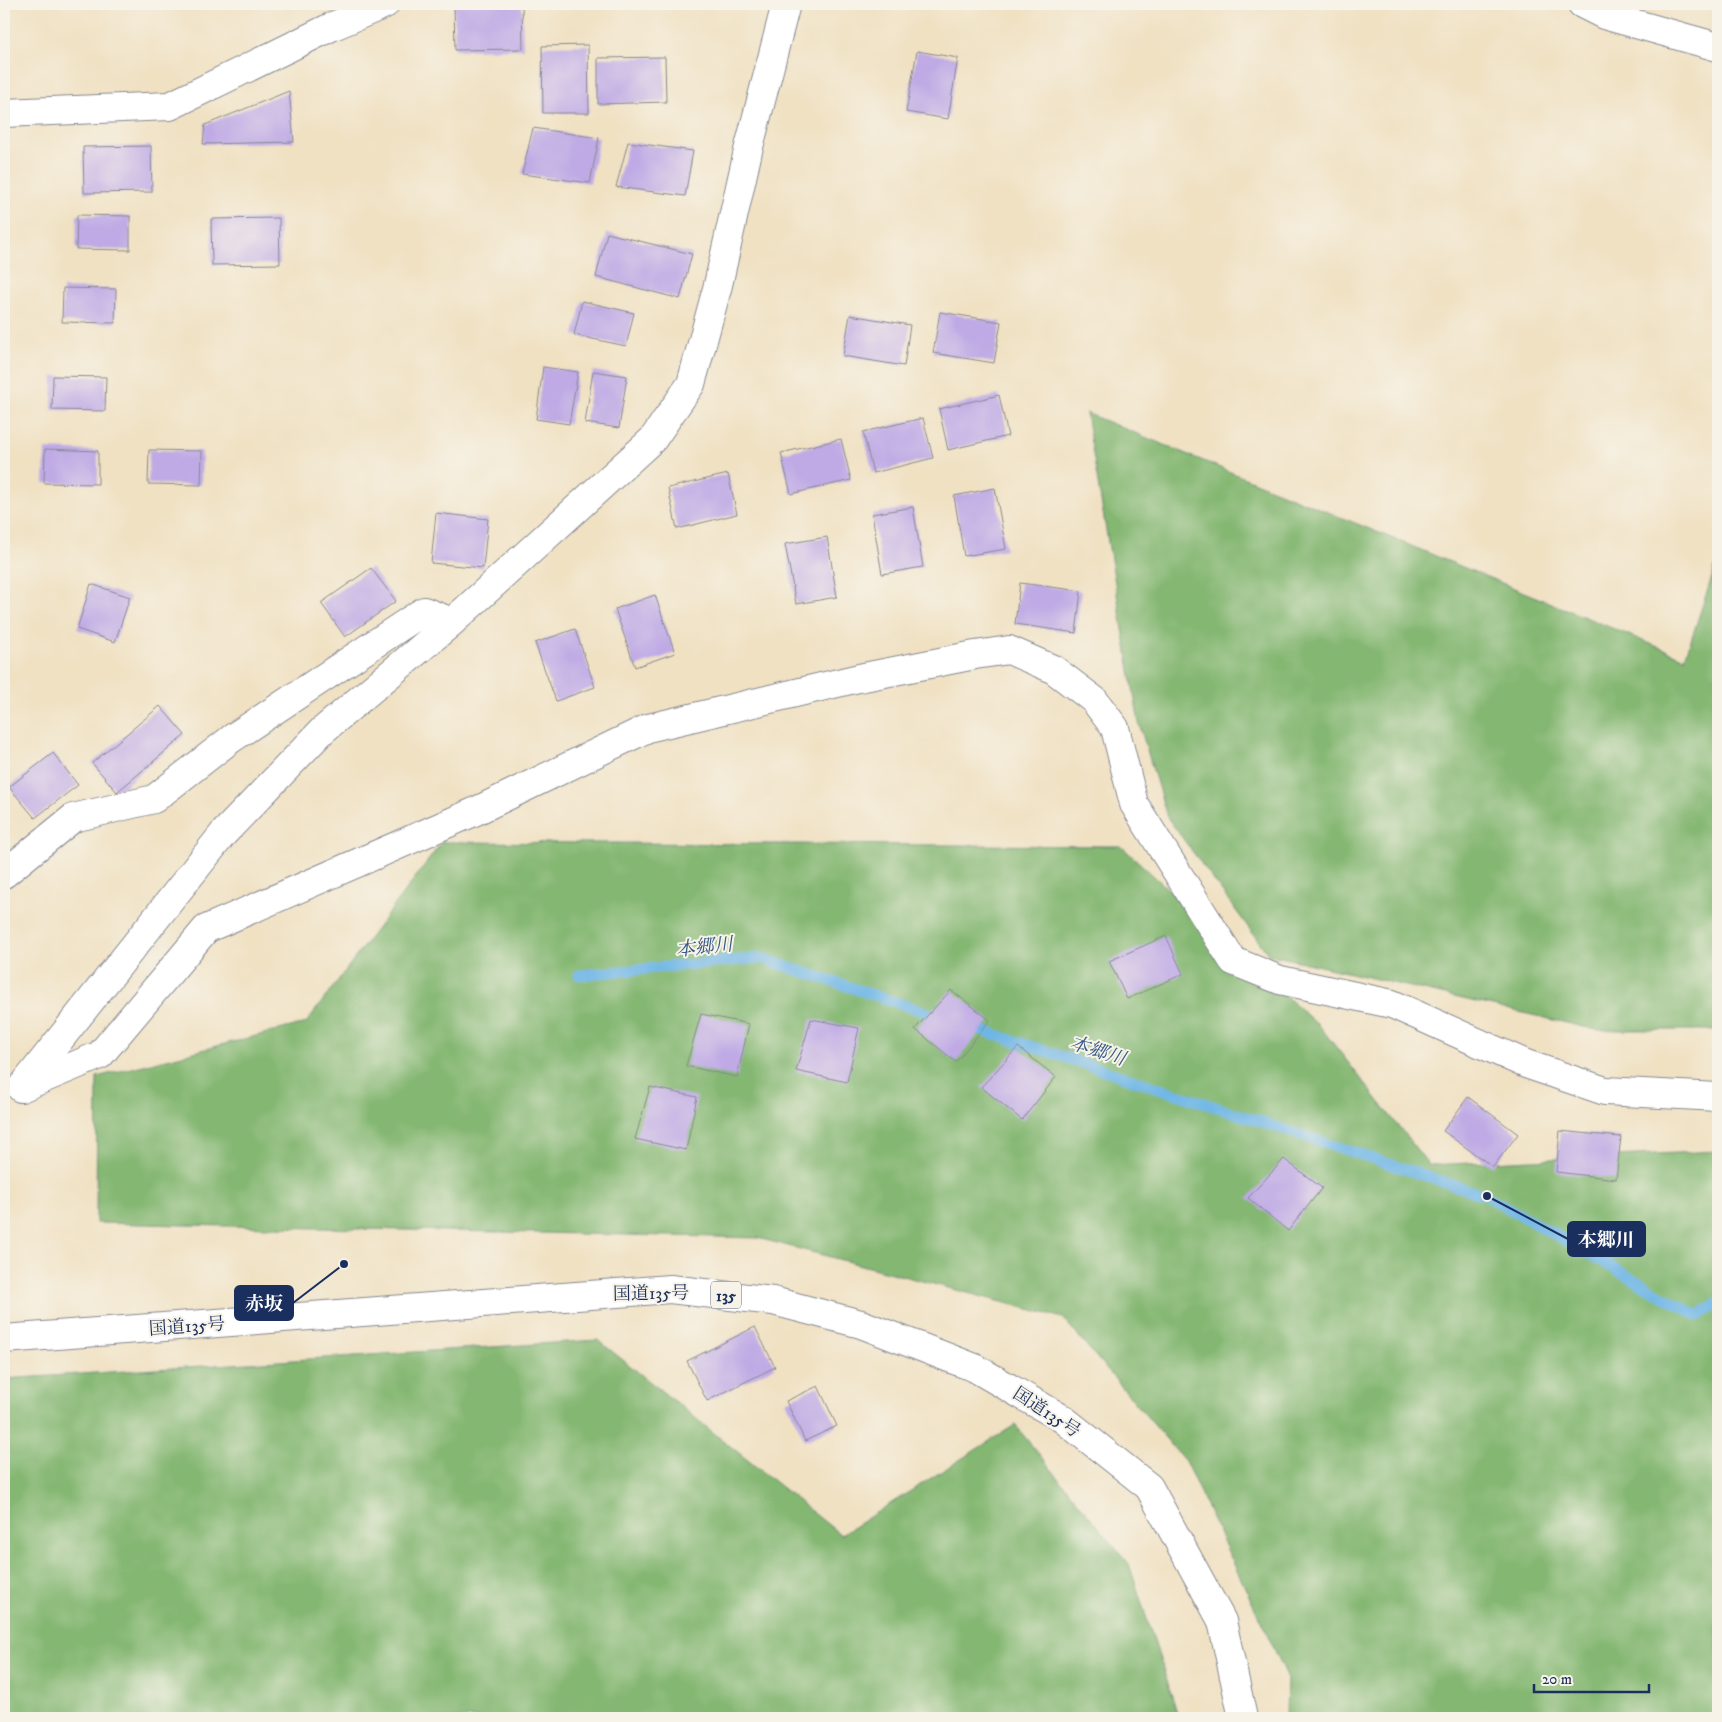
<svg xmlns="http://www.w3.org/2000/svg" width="1722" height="1722" viewBox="0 0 1722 1722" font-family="'IM FELL DW Pica','Noto Serif JP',serif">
<rect width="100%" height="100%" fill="#f7f3e8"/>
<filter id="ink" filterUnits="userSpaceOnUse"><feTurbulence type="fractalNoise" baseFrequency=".02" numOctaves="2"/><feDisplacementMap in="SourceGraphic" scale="10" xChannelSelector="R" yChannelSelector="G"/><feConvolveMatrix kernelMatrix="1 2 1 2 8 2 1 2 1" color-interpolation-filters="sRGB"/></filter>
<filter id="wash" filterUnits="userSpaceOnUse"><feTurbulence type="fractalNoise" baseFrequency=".0096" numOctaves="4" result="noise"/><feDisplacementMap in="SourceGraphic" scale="20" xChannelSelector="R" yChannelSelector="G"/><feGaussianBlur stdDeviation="1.12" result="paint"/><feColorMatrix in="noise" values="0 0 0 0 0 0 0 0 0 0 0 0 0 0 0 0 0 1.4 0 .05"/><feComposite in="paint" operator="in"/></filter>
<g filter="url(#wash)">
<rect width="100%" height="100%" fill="#f0e1c3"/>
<!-- forest -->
<path fill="#84b772" stroke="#507368" d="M 1086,413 L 1685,658 L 1718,559 L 1718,1030 L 1597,1030 L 1268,954 L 1167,817 L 1139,723 Z
M 442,842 L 1121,846 L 1321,1028 L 1429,1165 L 1718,1151 L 1718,1718 L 1286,1718 L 1287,1676 L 1185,1461 L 1063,1318 L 758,1238 L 96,1223 L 97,1077 L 306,1023 Z
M 598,1340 L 841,1535 L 1015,1425 L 1129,1564 L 1179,1718 L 4,1718 L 4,1379 Z"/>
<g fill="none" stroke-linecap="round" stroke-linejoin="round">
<!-- stream -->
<path stroke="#6eb6e6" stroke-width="11" d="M 579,975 L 761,958 L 944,1018
M 969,1026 L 1487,1196 L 1698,1316 L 1718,1302"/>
</g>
<g id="blocks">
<!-- building -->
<path fill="#bfaae5" d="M 454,4 L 522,4 L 523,49 L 455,50 Z
M 588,45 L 589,113 L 543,113 L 542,46 Z
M 917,51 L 958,58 L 948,119 L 906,112 Z
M 665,57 L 666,102 L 598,104 L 598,58 Z
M 289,91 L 294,142 L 203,144 L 205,125 Z
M 533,128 L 599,138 L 590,183 L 522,174 Z
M 628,142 L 693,151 L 685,196 L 616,187 Z
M 151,146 L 152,192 L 84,193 L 83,147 Z
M 77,215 L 130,216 L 130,250 L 76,249 Z
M 279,218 L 280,264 L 212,265 L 211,219 Z
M 607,233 L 692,254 L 680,299 L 596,277 Z
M 63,288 L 116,289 L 115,323 L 62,322 Z
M 582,301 L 634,313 L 626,346 L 574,335 Z
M 940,312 L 1001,322 L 994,363 L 933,353 Z
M 850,315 L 910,325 L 904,366 L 843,356 Z
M 543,367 L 578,372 L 569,424 L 536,419 Z
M 593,371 L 627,376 L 619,428 L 585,423 Z
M 53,376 L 106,377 L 105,411 L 52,410 Z
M 999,395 L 1008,436 L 948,450 L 939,409 Z
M 923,418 L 933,458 L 873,473 L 863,432 Z
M 841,439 L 851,480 L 791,494 L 781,453 Z
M 45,449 L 98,451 L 98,484 L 44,483 Z
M 149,450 L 202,451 L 201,485 L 148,484 Z
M 728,474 L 737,514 L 677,529 L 668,488 Z
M 995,488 L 1006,549 L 964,556 L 954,496 Z
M 913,507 L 923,567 L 882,574 L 872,514 Z
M 436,513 L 488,519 L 483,568 L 431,563 Z
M 827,537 L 837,597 L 796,604 L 785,544 Z
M 371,568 L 396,601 L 345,637 L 321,603 Z
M 1020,583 L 1081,591 L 1076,633 L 1015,624 Z
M 91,584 L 130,597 L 115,642 L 77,629 Z
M 655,595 L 675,653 L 635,667 L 615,609 Z
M 575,629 L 595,687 L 556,701 L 535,643 Z
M 160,706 L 185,735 L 117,792 L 92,763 Z
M 53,753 L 78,785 L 35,818 L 9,787 Z
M 1166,936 L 1183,974 L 1127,999 L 1109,961 Z
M 951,990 L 990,1020 L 956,1062 L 915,1029 Z
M 701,1014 L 749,1024 L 737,1077 L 686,1066 Z
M 811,1019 L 859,1028 L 847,1082 L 796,1071 Z
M 1018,1047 L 1056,1077 L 1022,1120 L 981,1087 Z
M 650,1087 L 697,1097 L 686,1150 L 635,1139 Z
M 1468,1097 L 1518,1134 L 1493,1167 L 1443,1131 Z
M 1560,1131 L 1621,1137 L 1616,1179 L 1556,1172 Z
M 1284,1159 L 1322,1188 L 1288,1231 L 1248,1198 Z
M 755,1327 L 775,1367 L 707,1401 L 687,1361 Z
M 818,1386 L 837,1426 L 805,1441 L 786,1401 Z"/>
</g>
</g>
<g filter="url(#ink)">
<use href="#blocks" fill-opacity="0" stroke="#868890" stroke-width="1"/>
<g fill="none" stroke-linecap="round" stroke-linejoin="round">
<!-- minor casing -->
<g stroke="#868890" stroke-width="30">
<path id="minor" d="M 1582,4 L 1604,15 L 1718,47
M 4,113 L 170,106 L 331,27 L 385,4
M 4,874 L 73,818 L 154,799 L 231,739 L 424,611 L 452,622
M 22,1087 L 223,834 L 322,731 L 452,622 L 653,439 L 691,384 L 718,285 L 748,151 L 786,4
M 21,1088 L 100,1055 L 206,929 L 474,812 L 648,728 L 859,678 L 975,655 L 1009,650 L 1053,669 L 1094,700 L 1115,728 L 1134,804 L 1233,961 L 1280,980 L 1392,1004 L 1526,1064 L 1605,1091 L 1718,1097"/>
</g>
<!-- highway casing -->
<g stroke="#868890" stroke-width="30">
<path id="highway" d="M 4,1339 L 670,1289 L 773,1301 L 861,1324 L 975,1368 L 1063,1419 L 1149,1487 L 1222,1621 L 1243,1718"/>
</g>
<!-- minor -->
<use href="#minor" stroke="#fff" stroke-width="28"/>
<!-- highway -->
<use href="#highway" stroke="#fff" stroke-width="28"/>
</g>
</g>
<g text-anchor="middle" stroke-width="4" stroke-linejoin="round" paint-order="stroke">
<!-- shield labels -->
<rect fill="#f7f3e8" stroke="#5d6a87" stroke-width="1" x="711" y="1281.5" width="30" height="27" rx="4"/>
<g font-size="16" font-weight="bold" fill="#1b2f5e">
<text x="726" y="1301">135</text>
</g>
<!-- street labels -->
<g font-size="18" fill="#1b2f5e" stroke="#f7f3e8">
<text transform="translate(651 1293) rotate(-1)" y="6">国道135号</text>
<text transform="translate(187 1326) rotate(-4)" y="6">国道135号</text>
<text transform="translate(1047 1412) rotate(33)" y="6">国道135号</text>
</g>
<!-- water labels -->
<g font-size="19" font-style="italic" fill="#345887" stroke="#f7f3e8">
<text transform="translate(704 946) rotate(-6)" y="7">本郷川</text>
<text transform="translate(1098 1050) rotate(18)" y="7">本郷川</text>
</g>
</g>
<!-- callouts -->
<path fill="none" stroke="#1b2f5e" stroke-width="2" d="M1487 1196L1568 1239M344 1264L293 1303"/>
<g fill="#1b2f5e" stroke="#f7f3e8" stroke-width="2">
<circle cx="1487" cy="1196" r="5"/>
<circle cx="344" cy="1264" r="5"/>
</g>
<g fill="#1b2f5e" stroke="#1b2f5e" stroke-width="2">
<rect x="1568" y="1222" width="77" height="34" rx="5"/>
<rect x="235" y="1286" width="58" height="34" rx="5"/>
</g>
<g font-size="19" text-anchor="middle" font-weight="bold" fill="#fff">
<text x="1606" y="1246">本郷川</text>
<text x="264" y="1310">赤坂</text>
</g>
<!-- margin -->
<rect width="1722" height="1722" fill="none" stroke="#f7f3e8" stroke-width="20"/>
<!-- scale -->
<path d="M1534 1684v8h115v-8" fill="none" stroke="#1b2f5e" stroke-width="2.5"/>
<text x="1542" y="1684" font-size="15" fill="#1b2f5e" stroke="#f7f3e8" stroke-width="4" paint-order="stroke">20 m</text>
</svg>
